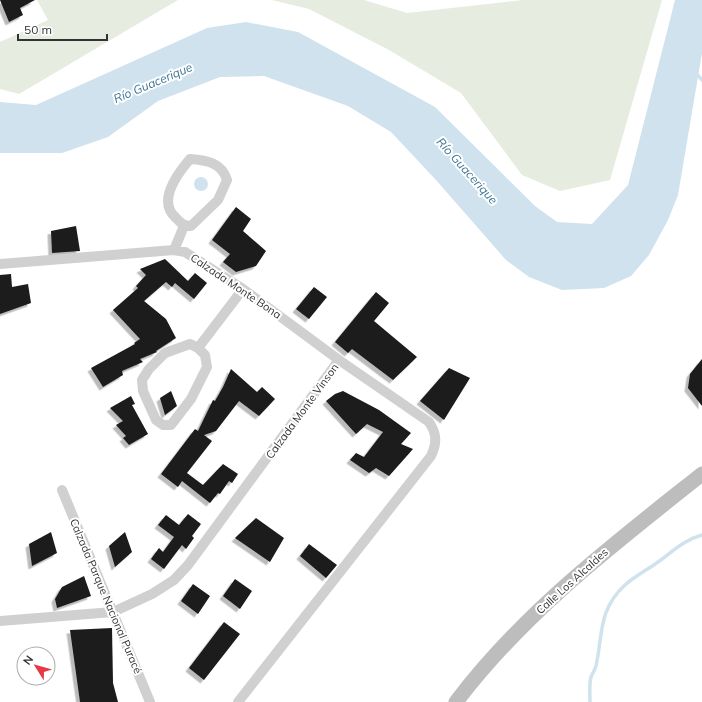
<svg xmlns="http://www.w3.org/2000/svg" width="702" height="702" viewBox="0 0 702 702" font-family="Mulish,sans-serif">
<defs>
<filter id="shadow"><feDropShadow dx="-3.5" dy="3.5" stdDeviation="0" flood-color="#0004"/></filter>
</defs>
<rect width="100%" height="100%" fill="#fff"/>
<!-- green -->
<path fill="#e6ecdf" d="M 37,0 L 178,0 L 19,94 L 0,89 L 0,42 L 48,20 Z
M 272,0 L 364,0 L 407,13 L 523,0 L 662,0 L 610,180 L 560,191 L 522,175 L 461,93 L 389,50 L 309,9 Z"/>
<!-- water -->
<path fill="#cfe2ee" d="M 675,0 L 702,0 L 702,53 L 678,195 L 668,220 L 649,255 L 631,276 L 604,288 L 562,290 L 529,277 L 506,260 L 436,180 L 391,132 L 348,106 L 264,76 L 220,77 L 158,101 L 108,137 L 62,153 L 0,153 L 0,102 L 36,105 L 207,28 L 246,22 L 298,32 L 435,107 L 535,206 L 557,222 L 592,224 L 628,185 Z
M194 184a7 7 0 1 1 14 0a7 7 0 1 1-14 0Z"/>
<g fill="none" stroke-linecap="round" stroke-linejoin="round">
<!-- stream -->
<path stroke="#cfe2ee" stroke-width="3.5" d="M 696,73 L 702,80
M 590,702 C 590,694 589,685 591,677 C 592,674 595,670 596,666 C 603,634 598,610 625,585 C 635,576 647,570 658,562 C 672,552 684,540 702,535"/>
</g>
<!-- building -->
<path fill="#1a1a1a" filter="url(#shadow)" d="M 0,0 L 35,0 L 20,8 L 23,15 L 9,22 Z
M 236,207 L 251,219 L 243,231 L 266,251 L 256,266 L 236,272 L 223,262 L 230,254 L 212,240 Z
M 76,226 L 80,251 L 52,253 L 51,231 Z
M 165,259 L 188,281 L 195,273 L 207,283 L 194,299 L 175,283 L 172,287 L 166,282 L 144,301 L 166,319 L 176,338 L 156,351 L 157,352 L 140,359 L 143,362 L 122,371 L 123,375 L 103,387 L 91,368 L 135,344 L 134,343 L 140,339 L 113,310 L 138,288 L 136,286 L 146,275 L 140,269 Z
M 11,274 L 12,287 L 28,284 L 31,303 L 0,314 L 0,275 Z
M 314,287 L 327,297 L 309,319 L 296,309 Z
M 376,292 L 389,303 L 374,321 L 417,357 L 393,380 L 352,349 L 348,353 L 335,342 Z
M 702,359 L 702,406 L 688,388 L 690,374 Z
M 449,368 L 470,378 L 444,420 L 420,401 Z
M 231,369 L 257,392 L 262,387 L 275,399 L 259,416 L 239,401 L 216,431 L 204,435 L 212,441 L 187,473 L 203,485 L 223,464 L 238,474 L 232,483 L 229,481 L 220,494 L 218,493 L 210,503 L 182,481 L 178,487 L 161,474 L 195,429 L 198,431 L 213,400 L 215,401 L 223,387 Z
M 171,391 L 177,406 L 165,415 L 160,398 Z
M 343,391 L 379,410 L 411,433 L 401,444 L 413,449 L 389,476 L 376,468 L 369,473 L 350,460 L 356,453 L 364,457 L 383,432 L 367,424 L 356,434 L 326,401 L 335,394 Z
M 131,396 L 135,404 L 132,405 L 148,434 L 129,445 L 123,438 L 126,436 L 116,425 L 123,421 L 110,408 Z
M 188,514 L 201,524 L 192,536 L 194,538 L 186,549 L 182,545 L 164,569 L 151,559 L 159,548 L 163,552 L 174,537 L 158,525 L 166,515 L 179,525 Z
M 256,518 L 284,538 L 270,562 L 235,538 Z
M 51,532 L 57,553 L 32,566 L 29,544 Z
M 125,532 L 132,552 L 115,567 L 109,546 Z
M 309,544 L 337,565 L 326,578 L 300,556 Z
M 84,576 L 91,596 L 57,608 L 55,599 L 62,587 Z
M 235,579 L 252,591 L 240,609 L 223,596 Z
M 193,584 L 210,596 L 198,614 L 181,601 Z
M 224,622 L 240,634 L 204,680 L 189,668 Z
M 112,628 L 113,683 L 118,702 L 80,702 L 70,630 Z"/>
<g fill="none" stroke-linecap="round" stroke-linejoin="round">
<!-- minor -->
<path stroke="#d0d0d0" stroke-width="10" d="M 190,159 C 207,160 222,163 227,180 L 218,200 L 191,226 C 183,226 181,223 175,217 C 157,200 178,173 190,159 Z
M 174,250 L 184,226
M 0,264 L 174,250 L 185,252 L 243,289 L 339,360 L 429,422 C 437,434 437,443 431,456 L 238,702
M 190,344 L 198,348 L 205,355 L 207,367 L 191,399 L 171,425 L 163,425 L 156,420 L 143,391 L 142,380 L 149,369 L 165,353 Z
M 198,348 L 243,289
M 62,490 L 150,702
M 0,621 L 113,612 L 152,594 L 174,580 L 188,565 L 339,360"/>
<!-- secondary -->
<path stroke="#bdbdbd" stroke-width="15" d="M 456,702 C 524,612 614,544 702,474"/>
</g>
<g text-anchor="middle" stroke-width="4" stroke-linejoin="round" paint-order="stroke">
<!-- street labels -->
<g font-size="11" fill="#333" stroke="#fff">
<text transform="translate(236 286) rotate(34)" y="4">Calzada Monte Bona</text>
<text transform="translate(302 411) rotate(-54)" y="4">Calzada Monte Vinson</text>
<text transform="translate(572 581) rotate(-42)" y="4">Calle Los Alcaldes</text>
<text transform="translate(106 596) rotate(67)" y="4">Calzada Parque Nacional Puracé</text>
</g>
<!-- water labels -->
<g font-size="12" font-style="italic" fill="#3f7597" stroke="#fff">
<text transform="translate(153 83) rotate(-23)" y="4">Río Guacerique</text>
<text transform="translate(467 171) rotate(48)" y="4">Río Guacerique</text>
</g>
</g>
<!-- north arrow -->
<g transform="translate(36 666) rotate(307)"><circle r="19" fill="#ffffff" stroke="#adadad"/>
<path d="M0-3L7 15L0 10L-7 15Z" fill="#e63946"/>
<text y="-6" font-size="11" font-weight="bold" text-anchor="middle" fill="#333333">N</text>
</g>
<!-- scale -->
<path d="M18 34v6h89v-6" fill="none" stroke="#333333" stroke-width="2"/>
<text x="24" y="34" font-size="12" fill="#333333" stroke="#ffffff" stroke-width="3" paint-order="stroke">50 m</text>
</svg>
